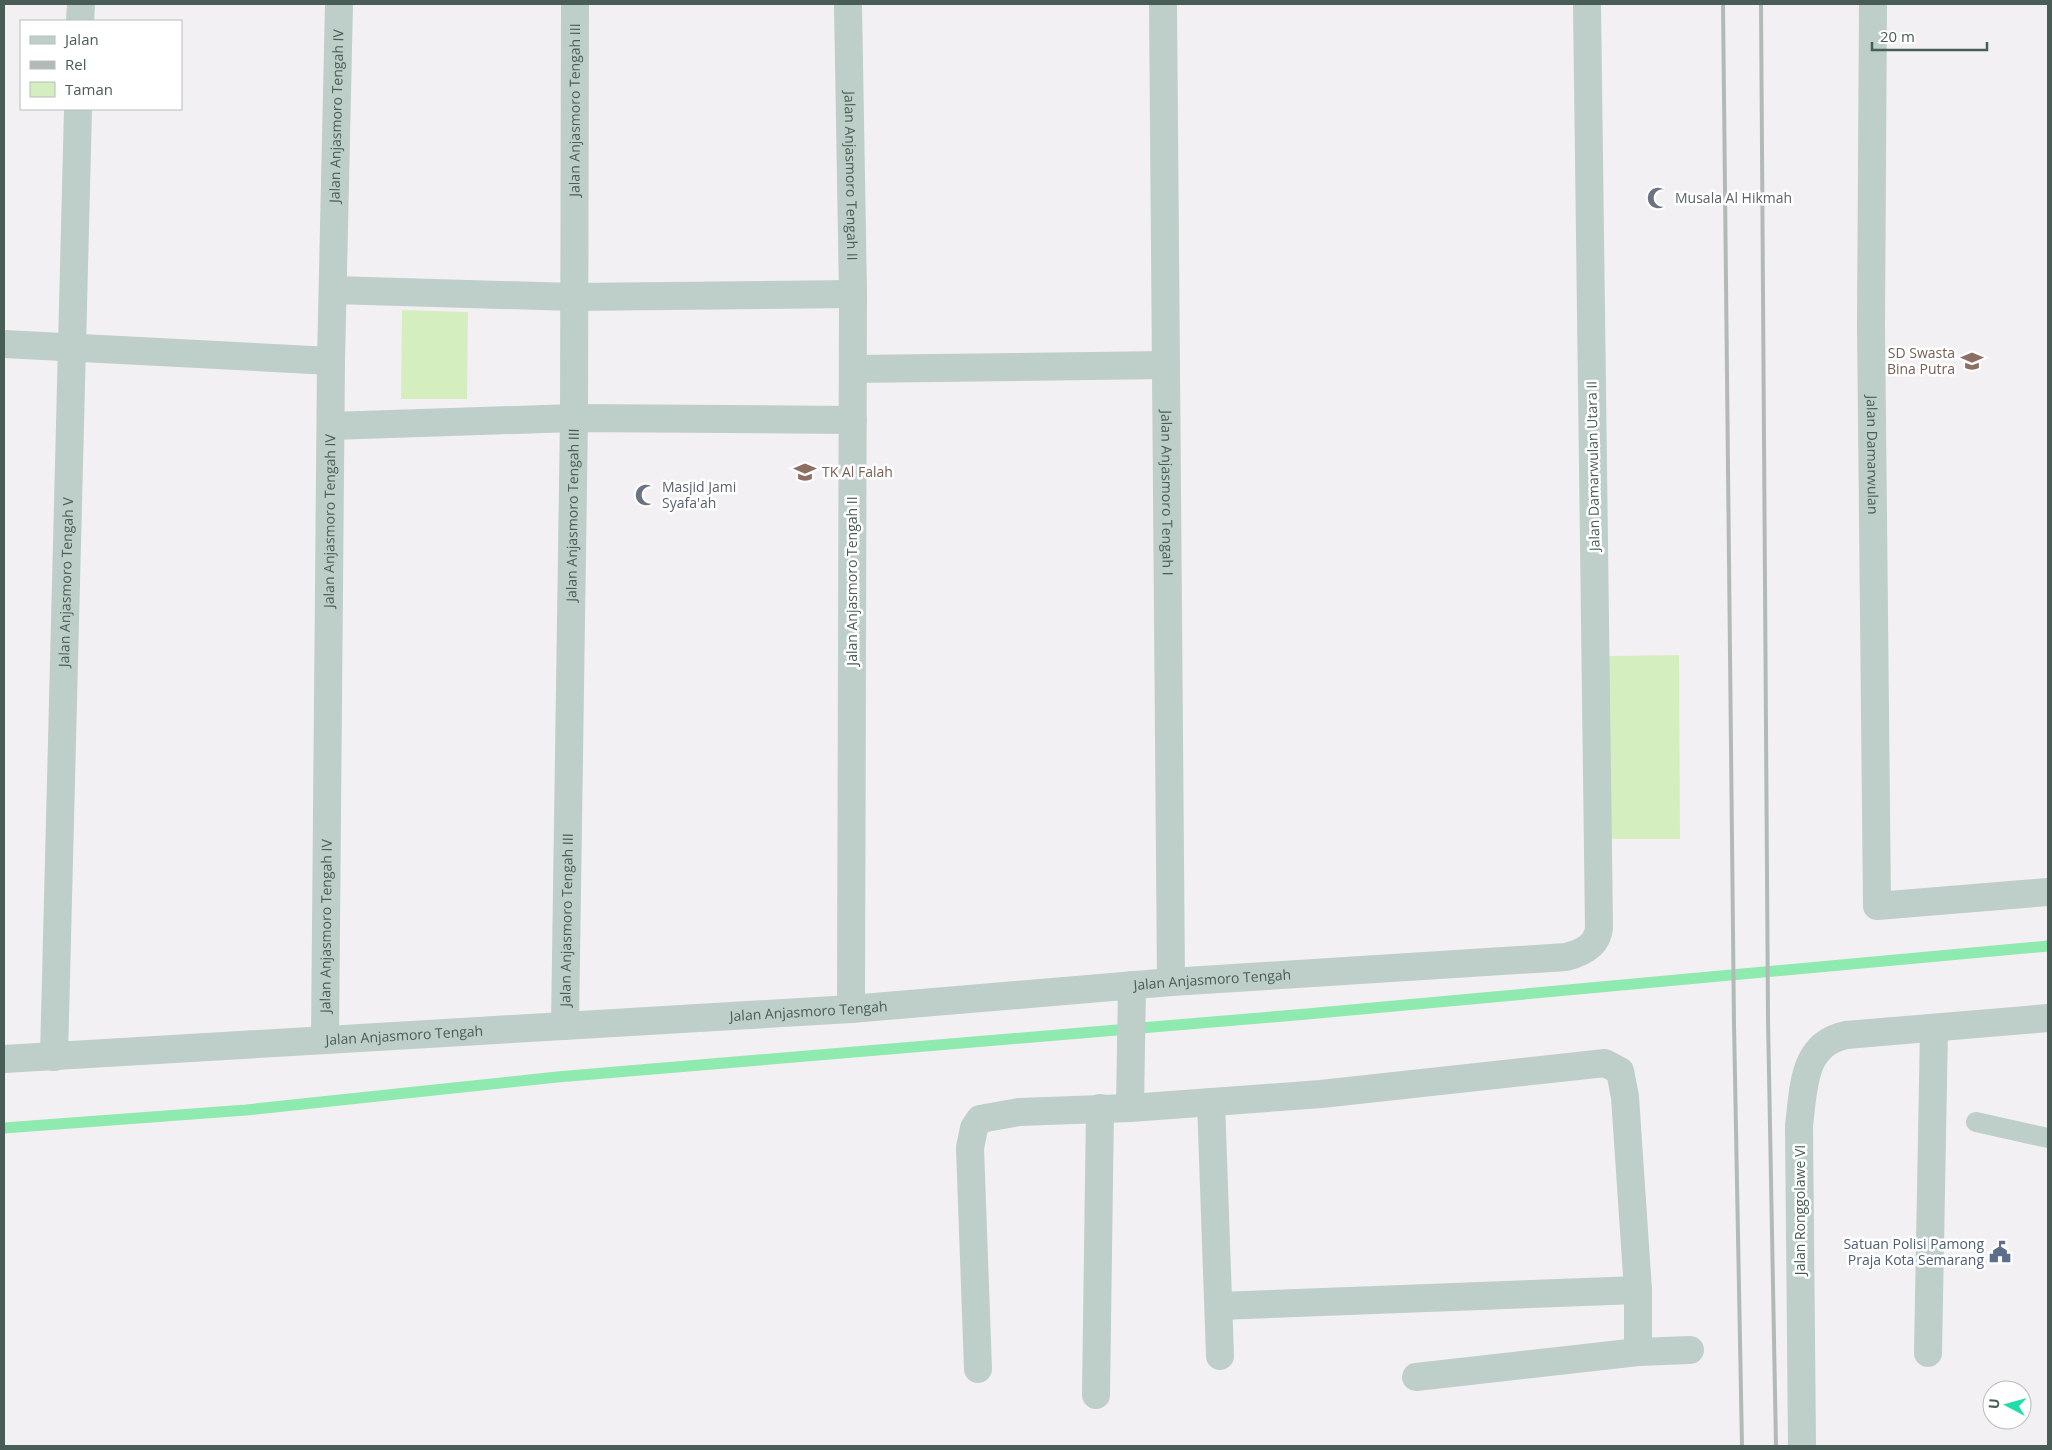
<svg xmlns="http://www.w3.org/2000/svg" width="2052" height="1450" viewBox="0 0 2052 1450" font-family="'Open Sans',sans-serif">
<rect width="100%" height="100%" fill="#f2f0f2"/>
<!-- green -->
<path fill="#d5eec0" d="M 402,310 L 468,312 L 467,399 L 401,399 Z
M 1679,655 L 1680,839 L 1609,839 L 1609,656 Z"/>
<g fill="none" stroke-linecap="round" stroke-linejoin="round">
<!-- stream -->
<path stroke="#8eeaaf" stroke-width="11" d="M 4,1128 L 246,1110 L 557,1077 L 1307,1014 L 2048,946"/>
<!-- service -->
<path stroke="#becec8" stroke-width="20" d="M 1976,1122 L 2048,1138"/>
<!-- minor -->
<g stroke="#becec8" stroke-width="28">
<path id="s1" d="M 848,4 L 853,294 L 851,1009"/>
<path id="s2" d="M 1163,4 L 1171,982"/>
<path id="s3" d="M 1873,4 L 1871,325 L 1877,906 L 2048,892"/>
<path d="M 80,21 L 81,4"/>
<path d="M 333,290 L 573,297 L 853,294"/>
<path d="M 4,344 L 331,361"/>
<path d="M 853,369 L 1166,365"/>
<path d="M 331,426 L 574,418 L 853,420"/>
<path id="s4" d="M 565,1026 L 574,418 L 575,4"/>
<path id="s5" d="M 325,1040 L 331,361 L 339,4"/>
<path id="s6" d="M 54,1057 L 78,109"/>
<path id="s7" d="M 4,1059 L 851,1009 L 1171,982 L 1566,957 C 1582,953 1597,946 1599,928 L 1587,4"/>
<path d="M 1211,1102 L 1220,1356"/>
<path d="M 1130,1108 L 1132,985"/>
<path d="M 1219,1306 L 1638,1290"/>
<path d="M 1928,1353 L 1934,1028"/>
<path d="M 978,1369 L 970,1148 L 974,1128 L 980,1119 L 1019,1112 L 1130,1108 L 1321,1094 L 1605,1063 L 1620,1071 L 1625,1097 L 1638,1290 L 1638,1352"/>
<path d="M 1416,1377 L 1638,1352 L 1690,1350"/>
<path d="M 1096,1395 L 1100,1108"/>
<path d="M 1802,1446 L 1799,1125 C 1804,1088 1802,1044 1846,1035 L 2048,1018"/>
</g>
<!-- rail -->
<path stroke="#b2bab8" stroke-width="4" d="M 1723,4 L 1734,1024 L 1742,1446
M 1761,4 L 1768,1019 L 1776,1446"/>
</g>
<!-- icons -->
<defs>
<g id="mosque-bare" transform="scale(1.725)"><path d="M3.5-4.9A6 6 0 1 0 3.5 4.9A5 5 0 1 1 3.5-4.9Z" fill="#6b7280" stroke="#fff" stroke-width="2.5" paint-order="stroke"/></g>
<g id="school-bare" transform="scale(1.725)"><path d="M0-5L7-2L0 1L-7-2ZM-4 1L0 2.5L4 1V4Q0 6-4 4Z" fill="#8d6e63" stroke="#fff" stroke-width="2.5" paint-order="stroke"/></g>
<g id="civic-bare" transform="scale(1.725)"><path d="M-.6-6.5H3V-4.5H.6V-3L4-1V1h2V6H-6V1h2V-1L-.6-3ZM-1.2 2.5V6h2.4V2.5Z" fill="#5c6f8a" stroke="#fff" stroke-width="2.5" paint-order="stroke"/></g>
</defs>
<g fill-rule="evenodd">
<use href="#mosque-bare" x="1658" y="198"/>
<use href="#school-bare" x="1972" y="361"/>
<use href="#school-bare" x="805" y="472"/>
<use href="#mosque-bare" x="646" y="495"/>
<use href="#civic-bare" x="2000" y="1252"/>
</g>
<g text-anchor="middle" stroke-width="5" stroke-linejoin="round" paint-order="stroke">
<!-- street labels -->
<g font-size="14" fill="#485d55" stroke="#fff">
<text dy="5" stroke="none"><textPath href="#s4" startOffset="916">Jalan Anjasmoro Tengah III</textPath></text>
<text dy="5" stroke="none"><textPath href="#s5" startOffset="924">Jalan Anjasmoro Tengah IV</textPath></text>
<text dy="5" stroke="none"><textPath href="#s1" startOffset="172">Jalan Anjasmoro Tengah II</textPath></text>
<text dy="5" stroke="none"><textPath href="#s3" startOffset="451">Jalan Damarwulan</textPath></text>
<text transform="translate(1593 466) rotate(-91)" y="5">Jalan Damarwulan Utara II</text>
<text dy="5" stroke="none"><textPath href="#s2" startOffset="489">Jalan Anjasmoro Tengah I</textPath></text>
<text dy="5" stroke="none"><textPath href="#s4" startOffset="511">Jalan Anjasmoro Tengah III</textPath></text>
<text dy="5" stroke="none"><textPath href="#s5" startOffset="519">Jalan Anjasmoro Tengah IV</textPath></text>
<text transform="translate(852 581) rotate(-90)" y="5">Jalan Anjasmoro Tengah II</text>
<text dy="5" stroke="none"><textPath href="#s6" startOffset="475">Jalan Anjasmoro Tengah V</textPath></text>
<text dy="5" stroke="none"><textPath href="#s4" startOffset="106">Jalan Anjasmoro Tengah III</textPath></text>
<text dy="5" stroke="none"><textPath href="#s5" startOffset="114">Jalan Anjasmoro Tengah IV</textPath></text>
<text dy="5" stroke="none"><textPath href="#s7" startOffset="1211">Jalan Anjasmoro Tengah</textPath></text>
<text dy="5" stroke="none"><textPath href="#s7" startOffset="806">Jalan Anjasmoro Tengah</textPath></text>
<text dy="5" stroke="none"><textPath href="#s7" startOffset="401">Jalan Anjasmoro Tengah</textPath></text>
<text transform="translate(1800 1210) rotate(-90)" y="5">Jalan Ronggolawe VI</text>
</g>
<!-- worship labels -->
<g font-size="14" fill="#5b616d" stroke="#fff" text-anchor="start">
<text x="1675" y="203">Musala Al Hikmah</text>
<text x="662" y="492">Masjid Jami<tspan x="662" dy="16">Syafa'ah</tspan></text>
</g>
<!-- education labels -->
<g font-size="14" fill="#785e54" stroke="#fff" text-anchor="end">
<text x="1955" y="358">SD Swasta<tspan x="1955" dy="16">Bina Putra</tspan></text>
<text x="822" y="477" text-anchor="start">TK Al Falah</text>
</g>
<!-- service labels -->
<g font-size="14" fill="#4e5e75" stroke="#fff" text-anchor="end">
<text x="1984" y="1249">Satuan Polisi Pamong<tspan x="1984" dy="16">Praja Kota Semarang</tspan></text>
</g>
</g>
<!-- border -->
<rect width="2052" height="1450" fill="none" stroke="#485d55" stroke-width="10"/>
<!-- legend -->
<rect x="20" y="20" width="162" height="90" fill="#ffffff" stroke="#b6bebb"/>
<rect x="30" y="36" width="25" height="8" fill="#becec8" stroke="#b6bebb"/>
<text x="65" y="45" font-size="15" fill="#485d55">Jalan</text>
<rect x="30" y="61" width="25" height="8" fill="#b2bab8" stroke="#b6bebb"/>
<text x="65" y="70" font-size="15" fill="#485d55">Rel</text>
<rect x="30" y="82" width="25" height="15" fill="#d5eec0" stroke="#b6bebb"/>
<text x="65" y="95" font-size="15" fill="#485d55">Taman</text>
<!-- north arrow -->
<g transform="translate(2007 1405) rotate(276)"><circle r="24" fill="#ffffff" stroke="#b6bebb"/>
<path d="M0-4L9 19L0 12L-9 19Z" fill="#1edea8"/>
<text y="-8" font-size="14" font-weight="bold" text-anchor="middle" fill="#485d55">U</text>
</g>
<!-- scale -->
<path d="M1872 42v8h115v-8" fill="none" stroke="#485d55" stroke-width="2.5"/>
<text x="1880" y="42" font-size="15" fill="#485d55" stroke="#ffffff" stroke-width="4" paint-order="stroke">20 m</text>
</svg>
